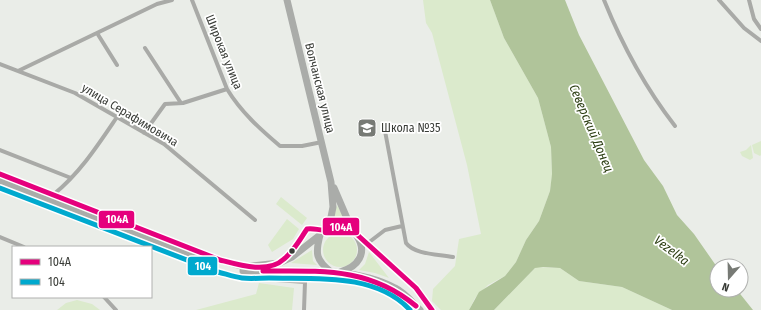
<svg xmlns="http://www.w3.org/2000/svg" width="761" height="310" viewBox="0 0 761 310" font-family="'Fira Sans Condensed',sans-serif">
<rect width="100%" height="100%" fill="#eaede8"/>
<!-- green -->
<path fill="#dbeacc" d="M 423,0 L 490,0 L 504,38 L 538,98 L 551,147 L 552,175 L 550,191 L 539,221 L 526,240 L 516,262 L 505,276 L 488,285 L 475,298 L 469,310 L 441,310 L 432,301 L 433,289 L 455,266 L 459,239 L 481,234 L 467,165 L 432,33 L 426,23 Z
M 761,141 L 761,155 L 760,156 L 754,153 L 752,145 Z
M 751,145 L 753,158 L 750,160 L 742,156 L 740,152 L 746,150 Z
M 281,197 L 307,218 L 302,225 L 276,204 Z
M 337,205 L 346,222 L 338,220 L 333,222 Z
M 287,219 L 299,229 L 293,239 L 272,252 L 268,245 Z
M323 250a17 17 0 1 1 34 0a17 17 0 1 1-34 0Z
M 312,250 L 313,261 L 317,265 L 291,263 Z
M 369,252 L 389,278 L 375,273 L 359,270 L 365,264 Z
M 536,267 L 560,268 L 579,281 L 622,287 L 672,310 L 494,310 Z
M 259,283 L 294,288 L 292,310 L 196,310 L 256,294 Z
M 77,300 L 92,304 L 100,310 L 57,310 L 66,303 Z"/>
<!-- water -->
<path fill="#b0c49a" d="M 490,0 L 565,0 L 579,35 L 644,160 L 663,186 L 677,215 L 694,234 L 717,267 L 717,290 L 737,290 L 753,310 L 672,310 L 622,287 L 579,281 L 560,268 L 543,267 L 535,268 L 494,310 L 469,310 L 479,292 L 505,276 L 516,262 L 526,240 L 539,221 L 550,191 L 552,174 L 551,147 L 538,98 L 504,38 Z"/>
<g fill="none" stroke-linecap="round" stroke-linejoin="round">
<!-- minor -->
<path stroke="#a9aaa7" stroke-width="4" d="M 192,0 L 227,89 C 241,112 260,129 280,146 L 302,146 L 322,142
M 604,0 C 623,47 644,86 675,126
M 719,0 L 744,28 L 761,41
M 749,0 L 754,19 L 761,29
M 97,33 L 117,65
M 145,48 L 181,103
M 0,64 L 75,93 L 164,144 L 255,220
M 18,71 L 157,4 L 172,0
M 385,131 L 406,243 C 415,255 439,254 453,257
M 144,133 L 165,104 L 183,103 L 227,89
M 0,150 L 71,178
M 54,194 C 80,173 98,145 117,117
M 0,237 L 24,247
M 368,243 L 385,230 L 402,226
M 276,271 L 276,280 L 305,282 L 304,310
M 104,297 L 116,310"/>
<!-- primary -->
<path stroke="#aaaca9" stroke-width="7" d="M 0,174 L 220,260 L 244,267 L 279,263 L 292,257 L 320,235 L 331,217 L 333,207 L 331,182 L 287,0
M 0,181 L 199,257
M 334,188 L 352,230
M 324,230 L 339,225 L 352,230 L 416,288 L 432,310
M 320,235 C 315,254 316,260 331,272
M 243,271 C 290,272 353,265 395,288 C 405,293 412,302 420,310
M 340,272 C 358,267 368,253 357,236"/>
<!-- bus-1 casing -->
<g stroke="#fff" stroke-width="8">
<path id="bus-1" d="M 0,174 L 220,260 C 239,265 268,274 284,259 C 294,251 300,239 307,229 C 313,228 318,230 323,230 C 339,229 333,223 352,230 L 416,288 L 432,310
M 263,271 C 321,271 369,267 416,306"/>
</g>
<!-- bus-2 casing -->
<g stroke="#fff" stroke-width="8">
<path id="bus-2" d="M 0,188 L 218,272 C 226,274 234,277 242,278 C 251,279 260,278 269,278 C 316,279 376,273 410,310"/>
</g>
<!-- bus-1 -->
<use href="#bus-1" stroke="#e5007d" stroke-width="5"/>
<!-- bus-2 -->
<use href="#bus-2" stroke="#00a9ce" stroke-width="5"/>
</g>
<!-- icons -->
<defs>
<g id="school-square" transform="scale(1)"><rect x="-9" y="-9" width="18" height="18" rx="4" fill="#777a75" stroke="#fff"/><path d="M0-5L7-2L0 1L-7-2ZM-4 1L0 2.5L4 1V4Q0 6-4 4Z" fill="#fff"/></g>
</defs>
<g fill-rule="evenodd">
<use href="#school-square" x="367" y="128"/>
</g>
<!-- markers -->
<circle fill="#393c37" stroke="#fff" stroke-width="1.5" cx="292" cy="251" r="3.5"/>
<g text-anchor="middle" stroke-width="3.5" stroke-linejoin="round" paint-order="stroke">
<!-- street labels -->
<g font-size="12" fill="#393c37" stroke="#fff">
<text transform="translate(224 52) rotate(68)" y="4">Широкая улица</text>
<text transform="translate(320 88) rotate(76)" y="4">Волчанская улица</text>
<text transform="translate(130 115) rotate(31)" y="4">улица Серафимовича</text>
</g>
<!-- poi labels -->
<g font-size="12" fill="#393c37" stroke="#fff" text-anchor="start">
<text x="381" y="132">Школа №35</text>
</g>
<!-- water labels -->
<g font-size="13" font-style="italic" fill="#2c3e13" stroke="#fff">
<text transform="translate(592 128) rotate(67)" y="5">Северский Донец</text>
<text transform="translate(672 250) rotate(37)" y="5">Vezelka</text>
</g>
</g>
<g stroke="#fff" stroke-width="1.5">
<rect x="98" y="210" width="37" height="19" rx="4" fill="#e5007d"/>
<rect x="322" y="217" width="38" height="19" rx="4" fill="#e5007d"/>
<rect x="187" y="256" width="31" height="20" rx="4" fill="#00a9ce"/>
</g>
<g font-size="11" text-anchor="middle" font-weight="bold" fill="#fff">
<text x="117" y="223">104А</text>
<text x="341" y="231">104А</text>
<text x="203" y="270">104</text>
</g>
<!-- legend -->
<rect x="12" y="246" width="140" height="52" fill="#ffffff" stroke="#b0b1af"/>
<rect x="20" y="259" width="20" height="6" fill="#e5007d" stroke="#b0b1af"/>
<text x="48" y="266" font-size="12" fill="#393c37">104А</text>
<rect x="20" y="279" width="20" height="6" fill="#00a9ce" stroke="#b0b1af"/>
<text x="48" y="286" font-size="12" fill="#393c37">104</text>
<!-- north arrow -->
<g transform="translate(729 278) rotate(200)"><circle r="19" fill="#ffffff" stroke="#b0b1af"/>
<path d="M0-3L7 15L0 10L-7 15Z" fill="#777a75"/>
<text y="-6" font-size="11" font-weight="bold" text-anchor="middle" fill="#393c37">N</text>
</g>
</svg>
